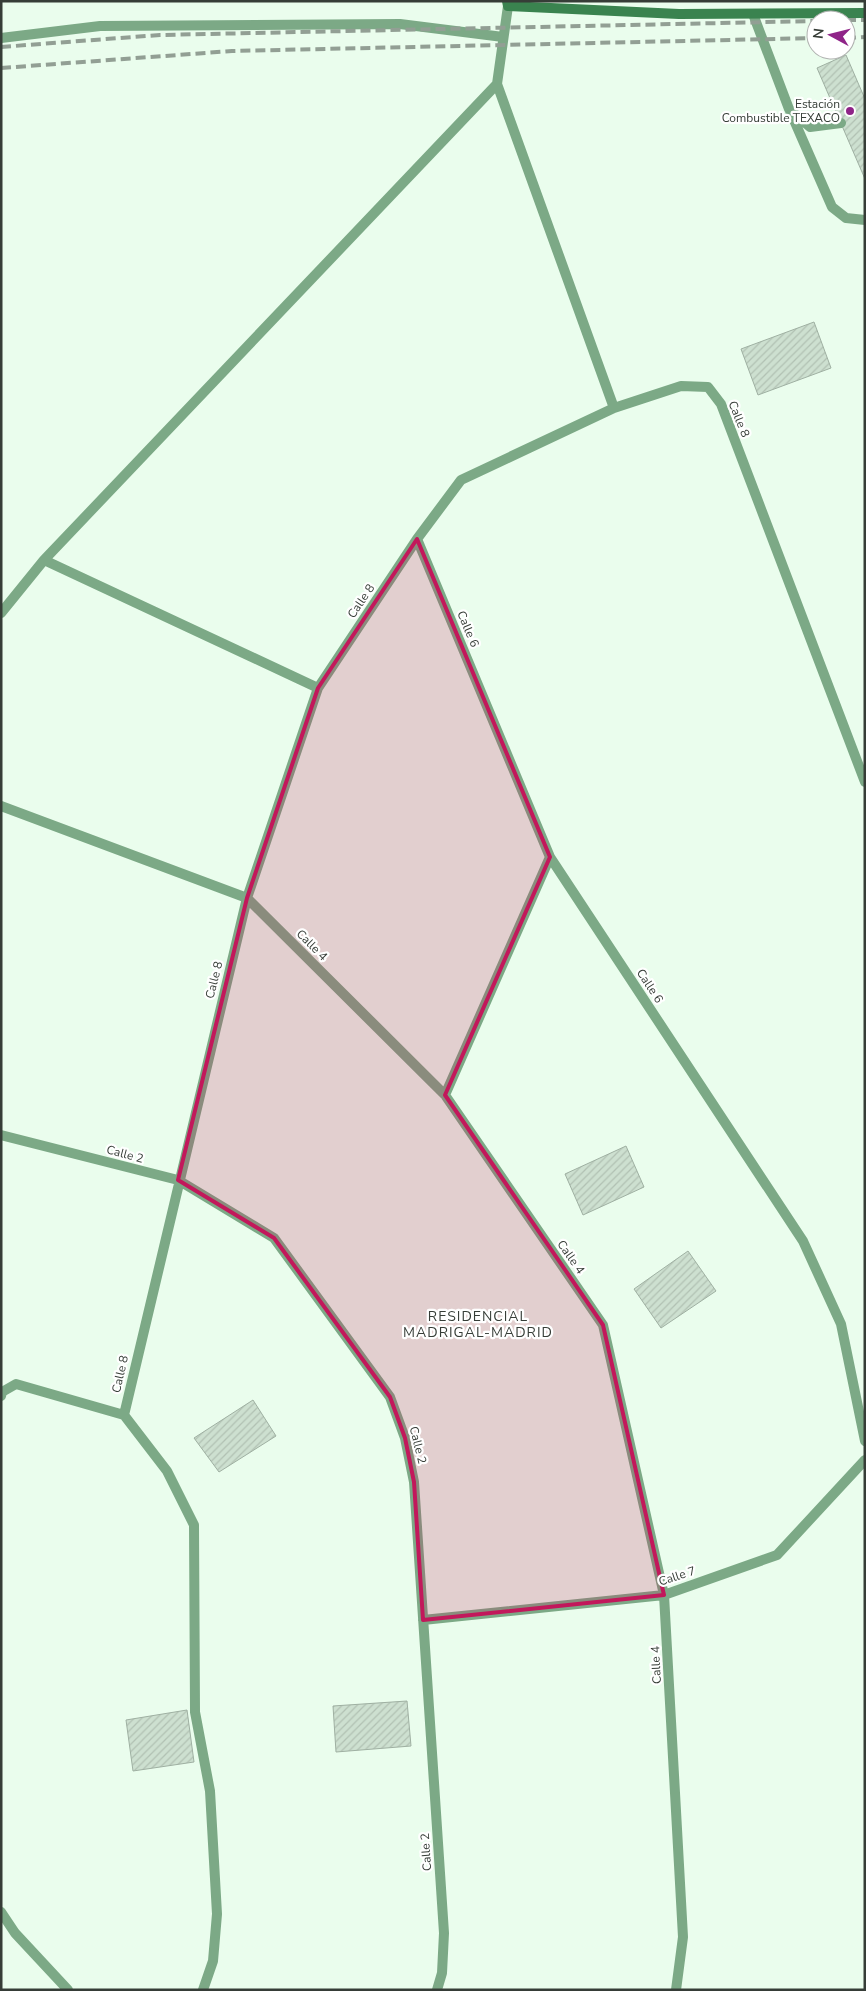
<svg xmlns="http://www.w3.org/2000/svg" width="866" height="1991" viewBox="0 0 866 1991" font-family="'Nunito Sans',sans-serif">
<defs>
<pattern id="building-hatch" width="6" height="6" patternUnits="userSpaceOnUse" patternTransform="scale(1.25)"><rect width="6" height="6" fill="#cde0d0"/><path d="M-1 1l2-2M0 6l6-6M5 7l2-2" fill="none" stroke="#b1c1b3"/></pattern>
</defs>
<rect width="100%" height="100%" fill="#eafded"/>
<!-- building -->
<path fill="url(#building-hatch)" stroke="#9fb0a2" d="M 846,55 L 865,99 L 865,179 L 817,68 Z
M 814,322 L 831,368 L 758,395 L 741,349 Z
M 626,1146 L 644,1187 L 583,1215 L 565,1174 Z
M 688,1251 L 716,1291 L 661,1328 L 634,1289 Z
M 253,1400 L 276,1436 L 219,1472 L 194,1438 Z
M 407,1701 L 411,1746 L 336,1752 L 333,1706 Z
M 187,1710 L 194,1762 L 133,1771 L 126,1720 Z"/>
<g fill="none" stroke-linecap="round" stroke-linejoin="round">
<!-- lane -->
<path stroke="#7ca986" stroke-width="10" d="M 753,14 L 789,109 L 810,127 L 841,123
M 1,38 L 100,26 L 400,24 L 503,37
M 790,111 L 832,207 L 846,218 L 865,220"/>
<!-- street -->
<path stroke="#7ca986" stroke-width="10" d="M 497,84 L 614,408
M 417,539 L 550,857 L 803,1241 L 841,1324 L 865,1441
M 44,560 L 318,688
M 1,613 L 44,560 L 497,84 L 508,6
M 1,806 L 247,898 L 445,1095 L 603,1325 L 664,1595 L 683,1937 L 676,1990
M 445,1095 L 550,857
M 1,1135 L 178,1180 L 274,1238 L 390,1397 L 405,1438 L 414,1482 L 444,1933 L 442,1973 L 437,1990
M 1,1396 L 2,1392 L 16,1384 L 124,1415 L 167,1471 L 194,1525 L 195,1712 L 210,1791 L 217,1914 L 213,1961 L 203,1990
M 124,1415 L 247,898 L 318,688 L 417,539 L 461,480 L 614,408 L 681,386 L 708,387 L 721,404 L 865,782
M 423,1620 L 664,1595 L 777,1555 L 865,1460
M 1,1912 L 15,1933 L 68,1990"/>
<!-- secondary -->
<path stroke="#3a834f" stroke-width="10" d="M 507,1 L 508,6 L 679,14 L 865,13"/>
<!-- rail -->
<path stroke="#929f94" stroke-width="4" stroke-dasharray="10 5" stroke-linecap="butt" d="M 846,20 L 865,20
M 846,38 L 865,37
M 1,47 L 160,35 L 816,21
M 1,68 L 232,51 L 816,38"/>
</g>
<!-- marked area -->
<path fill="#c2185b" fill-opacity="0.2" stroke="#c2185b" stroke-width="4" stroke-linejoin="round" d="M 417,539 L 550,857 L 445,1095 L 603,1325 L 664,1595 L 423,1620 L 414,1482 L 405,1438 L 390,1397 L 274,1238 L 178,1180 L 247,898 L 318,688 Z"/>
<!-- markers -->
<circle fill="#8f2488" stroke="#fff" stroke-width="2" cx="850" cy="111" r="5"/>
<g text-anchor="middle" stroke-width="4.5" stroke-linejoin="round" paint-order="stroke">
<!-- poi labels -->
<g font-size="12" fill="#363d37" stroke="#fff" text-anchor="end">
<text x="840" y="108">Estación<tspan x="840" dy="14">Combustible TEXACO</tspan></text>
</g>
<!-- street labels -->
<g font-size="12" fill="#363d37" stroke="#fff">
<text transform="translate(739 419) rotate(68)" y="4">Calle 8</text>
<text transform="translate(361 601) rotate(-56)" y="4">Calle 8</text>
<text transform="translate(468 629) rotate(67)" y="4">Calle 6</text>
<text transform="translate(312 945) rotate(45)" y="4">Calle 4</text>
<text transform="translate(214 980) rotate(-76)" y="4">Calle 8</text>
<text transform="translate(650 986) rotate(57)" y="4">Calle 6</text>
<text transform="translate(125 1154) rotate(15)" y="4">Calle 2</text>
<text transform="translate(571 1257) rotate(55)" y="4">Calle 4</text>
<text transform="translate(120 1374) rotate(-77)" y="4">Calle 8</text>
<text transform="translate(418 1445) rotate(76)" y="4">Calle 2</text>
<text transform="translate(677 1576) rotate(-18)" y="4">Calle 7</text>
<text transform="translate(656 1665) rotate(-93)" y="4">Calle 4</text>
<text transform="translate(426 1852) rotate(-94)" y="4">Calle 2</text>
</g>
<!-- neighbourhood labels -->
<g font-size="14" letter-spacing="1" fill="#363d37" stroke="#fff">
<text x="478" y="1321">RESIDENCIAL<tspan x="478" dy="16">MADRIGAL-MADRID</tspan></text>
</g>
</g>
<!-- border -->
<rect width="866" height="1991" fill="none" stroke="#363d37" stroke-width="5"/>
<!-- north arrow -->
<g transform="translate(831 35) rotate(277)"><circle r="24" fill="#ffffff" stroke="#afb1af"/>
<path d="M0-4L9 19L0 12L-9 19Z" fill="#8f2488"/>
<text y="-8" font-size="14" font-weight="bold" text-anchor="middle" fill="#363d37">N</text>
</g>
</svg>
